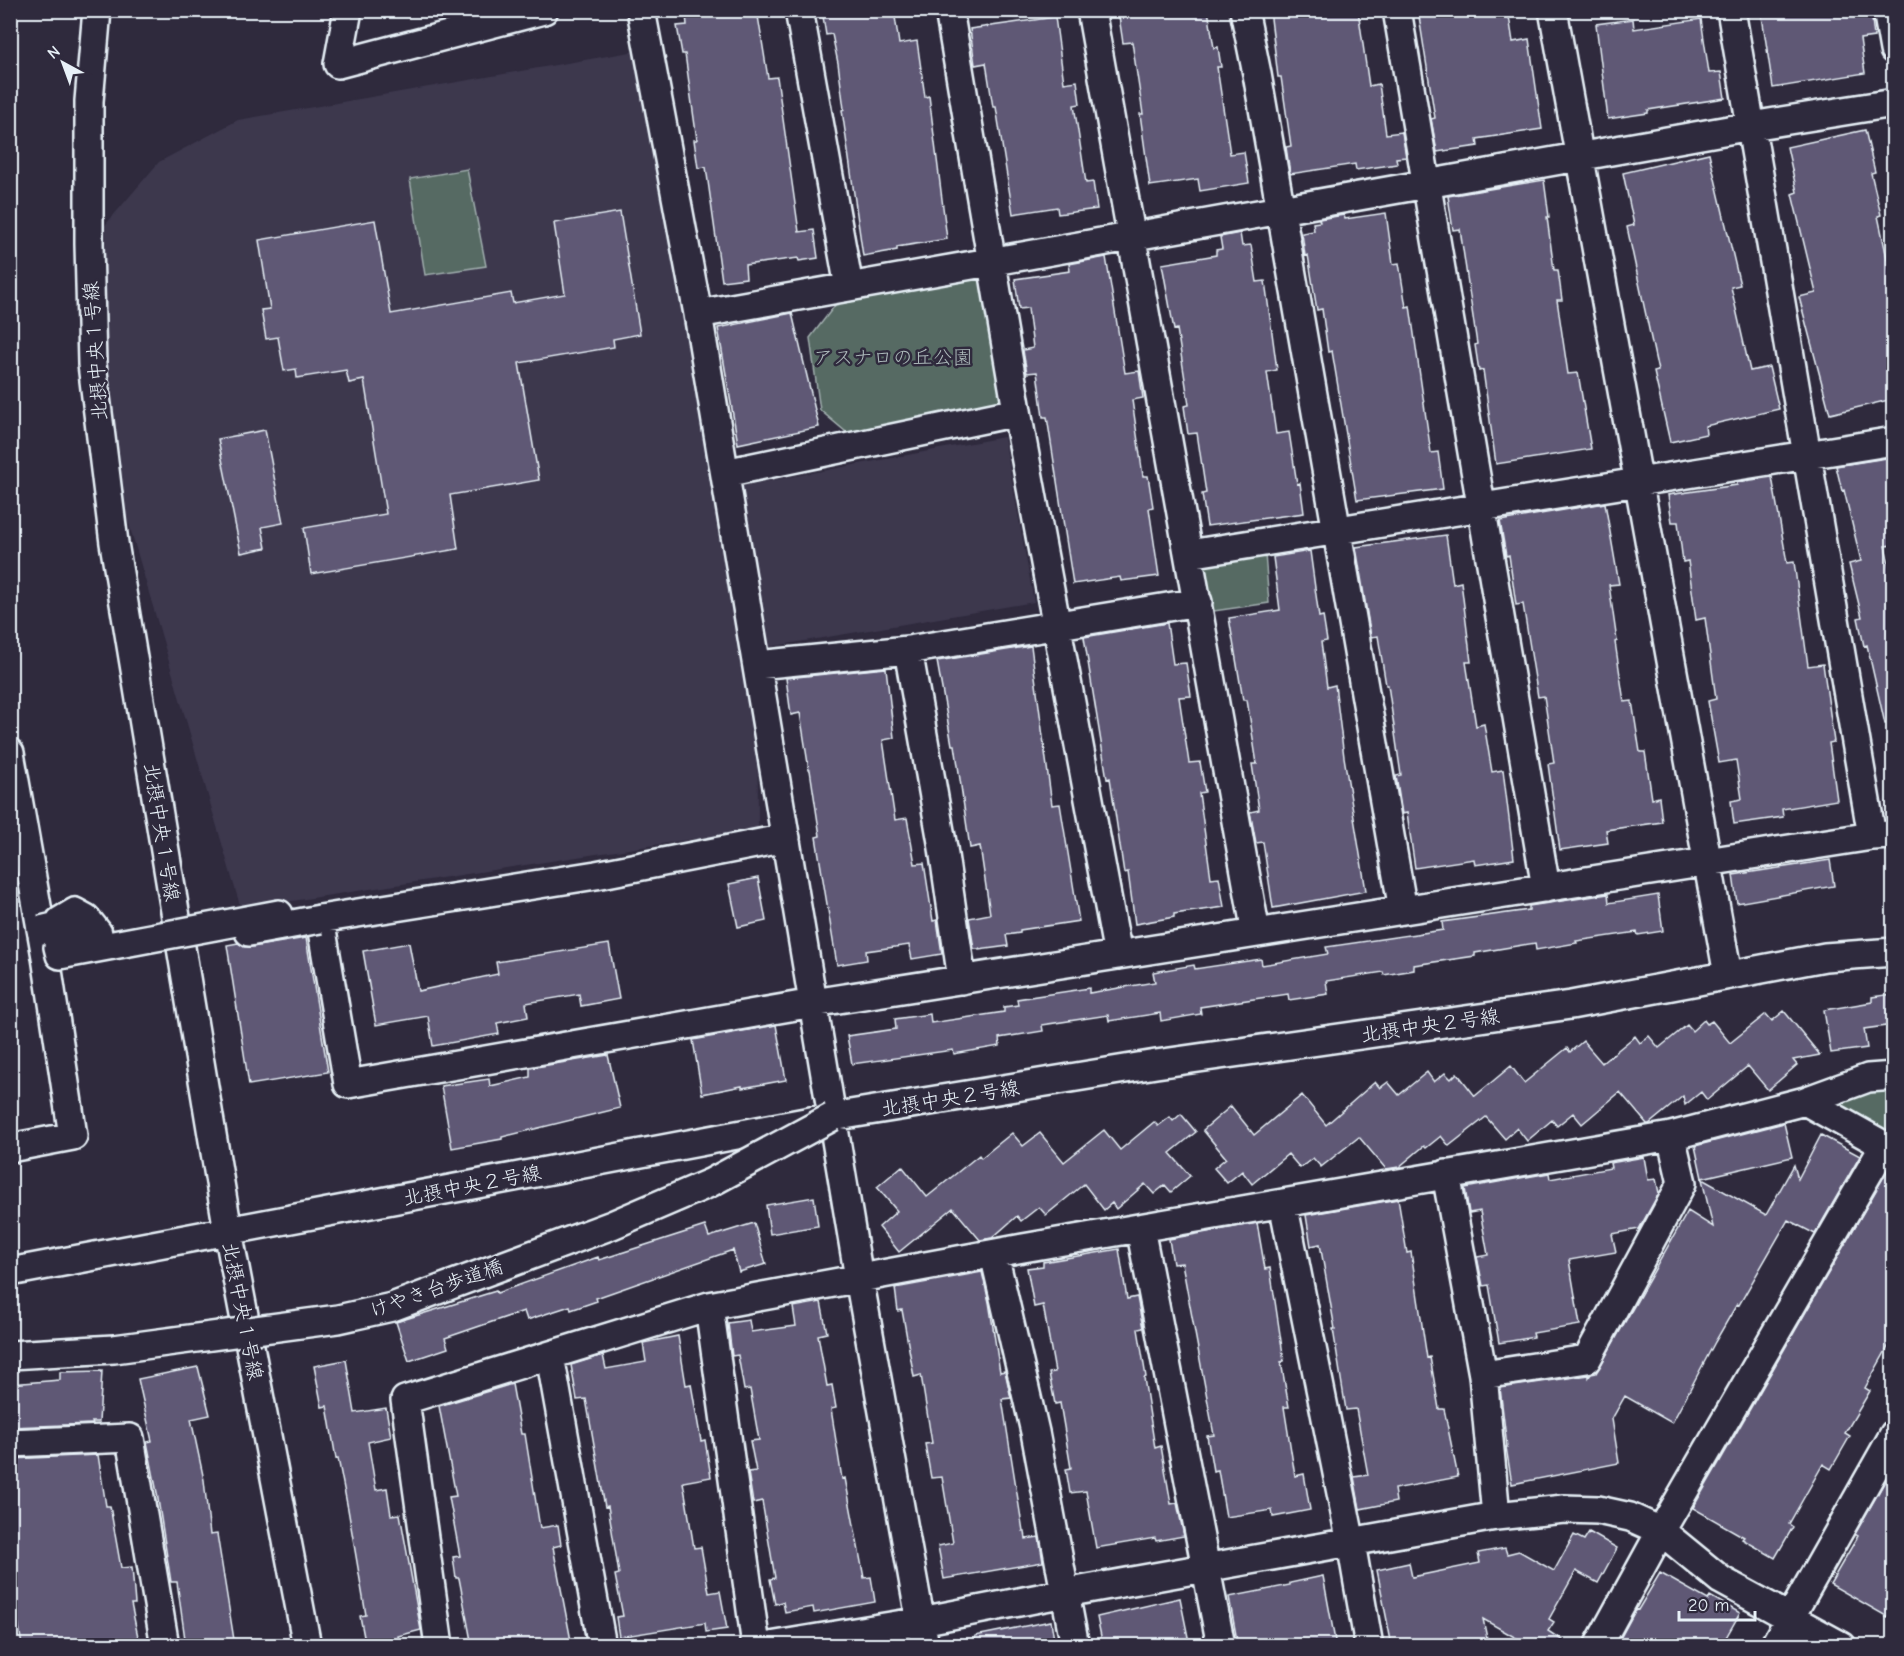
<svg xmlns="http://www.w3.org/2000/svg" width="1904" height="1656" viewBox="0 0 1904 1656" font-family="'Comic Neue','Klee One',sans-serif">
<rect width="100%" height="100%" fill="#2f2a3d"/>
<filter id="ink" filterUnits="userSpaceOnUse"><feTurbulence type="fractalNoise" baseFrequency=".0167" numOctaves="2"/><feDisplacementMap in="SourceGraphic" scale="12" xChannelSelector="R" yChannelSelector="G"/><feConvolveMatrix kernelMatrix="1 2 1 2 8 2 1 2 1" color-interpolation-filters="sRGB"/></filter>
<g filter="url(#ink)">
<!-- built -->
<path fill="#3d384e" d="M 648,49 L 757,665 L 758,829 L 241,909 L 99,421 L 89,244 L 159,162 L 238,120 Z
M 1004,437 L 1034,602 L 769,647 L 742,486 Z"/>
<!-- green -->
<path fill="#576a63" stroke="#a0aeae" stroke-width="1.5" d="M 467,169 L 486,266 L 425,275 L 410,179 Z
M 991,261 L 1017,412 L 858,442 L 820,410 L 810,338 L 849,287 Z
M 1264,542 L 1269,603 L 1200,613 L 1192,569 Z
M 1893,1076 L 1893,1129 L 1884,1146 L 1825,1093 Z"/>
<!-- building -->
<path fill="#5f5875" stroke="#e8f1f8" stroke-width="1.5" d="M 731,10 L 757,10 L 768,78 L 777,77 L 799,232 L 814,230 L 818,258 L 799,261 L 798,258 L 745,265 L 746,278 L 722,281 L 706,167 L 698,168 L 694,140 L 697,140 L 685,54 L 682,54 L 677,26 L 687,25 L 686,14 L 712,11 L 713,13 Z
M 822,10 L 894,10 L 899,44 L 917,41 L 925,97 L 929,96 L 947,239 L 897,247 L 897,250 L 863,256 L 842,110 L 844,109 L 838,63 L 832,34 L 826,35 Z
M 1118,10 L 1208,10 L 1214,48 L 1218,47 L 1221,67 L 1217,67 L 1230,154 L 1244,152 L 1249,183 L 1200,191 L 1198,179 L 1150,186 L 1140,114 L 1143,114 L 1132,42 L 1123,43 Z
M 1270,10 L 1358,10 L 1369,86 L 1379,84 L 1386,134 L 1402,132 L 1406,157 L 1396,158 L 1397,164 L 1356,170 L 1355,164 L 1290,174 L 1286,147 L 1291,146 L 1281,77 L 1278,77 Z
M 1418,10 L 1508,10 L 1513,42 L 1529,39 L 1542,129 L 1477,139 L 1478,146 L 1437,152 L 1431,119 L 1435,118 Z
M 1761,10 L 1871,10 L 1874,37 L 1860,39 L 1865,73 L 1773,88 Z
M 1055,17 L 1064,83 L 1077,81 L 1080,104 L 1074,105 L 1086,183 L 1093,182 L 1097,209 L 1058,214 L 1057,207 L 1013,214 L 996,107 L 993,107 L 986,63 L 975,65 L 970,29 Z
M 1633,19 L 1634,29 L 1701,19 L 1709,73 L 1721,72 L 1725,98 L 1648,110 L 1648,113 L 1608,119 L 1596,24 Z
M 1865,130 L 1875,172 L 1871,173 L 1881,215 L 1878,216 L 1893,286 L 1893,399 L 1830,414 L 1799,297 L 1816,293 L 1792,194 L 1797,192 L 1787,147 Z
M 1709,153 L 1740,285 L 1731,287 L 1750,371 L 1769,367 L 1779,409 L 1705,426 L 1706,434 L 1670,442 L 1654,372 L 1658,371 L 1627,227 L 1634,225 L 1623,173 Z
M 1544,180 L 1549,217 L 1547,217 L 1554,270 L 1558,270 L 1562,300 L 1557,300 L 1568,374 L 1578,373 L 1591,449 L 1496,464 L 1483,370 L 1479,371 L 1475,345 L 1477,344 L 1460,229 L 1453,230 L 1448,196 Z
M 620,212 L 640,334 L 613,339 L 614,347 L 519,363 L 539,480 L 450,495 L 458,549 L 311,574 L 304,528 L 386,514 L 364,380 L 349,383 L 346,370 L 297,378 L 296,369 L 284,371 L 278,337 L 266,339 L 261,310 L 270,309 L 259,240 L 375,220 L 391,314 L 511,293 L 513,303 L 565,294 L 554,223 Z
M 1386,213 L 1393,264 L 1399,263 L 1406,307 L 1410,306 L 1431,453 L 1438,452 L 1443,489 L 1357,500 L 1332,351 L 1328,352 L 1322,309 L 1317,310 L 1308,255 L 1305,256 L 1302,233 L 1314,231 L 1313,223 L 1320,222 L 1319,219 L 1344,215 L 1345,219 Z
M 1240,233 L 1242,246 L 1251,245 L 1257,282 L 1265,281 L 1277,370 L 1267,372 L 1276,434 L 1289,432 L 1297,484 L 1300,483 L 1304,513 L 1207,526 L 1202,494 L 1206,493 L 1197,433 L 1188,434 L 1184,406 L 1189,405 L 1177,329 L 1174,330 L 1162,264 L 1216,255 L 1216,250 L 1222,249 L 1220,237 Z
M 1106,257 L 1125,373 L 1139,371 L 1143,398 L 1132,400 L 1143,476 L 1148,476 L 1153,507 L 1149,508 L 1159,576 L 1121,581 L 1120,577 L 1073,584 L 1047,417 L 1043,417 L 1037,372 L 1027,373 L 1024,357 L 1023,350 L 1033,348 L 1028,308 L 1019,309 L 1015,279 L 1070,271 L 1069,264 Z
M 792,313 L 819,427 L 738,444 L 718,328 Z
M 265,430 L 283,523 L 262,527 L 266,548 L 241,553 L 218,439 Z
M 1893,457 L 1893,545 L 1885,546 L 1893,582 L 1893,723 L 1885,724 L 1867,645 L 1864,646 L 1858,618 L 1862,617 L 1849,564 L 1861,561 L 1844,490 L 1842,491 L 1836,466 Z
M 1772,477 L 1787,563 L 1794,562 L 1808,666 L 1823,664 L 1834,742 L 1829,743 L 1837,800 L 1782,809 L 1783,817 L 1734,824 L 1731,801 L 1742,799 L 1736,760 L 1719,763 L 1708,701 L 1716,699 L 1705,618 L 1696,620 L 1688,561 L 1683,562 L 1678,522 L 1672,522 L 1668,495 L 1737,485 L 1737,482 Z
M 1605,503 L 1619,584 L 1609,585 L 1617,641 L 1615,642 L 1624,702 L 1632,701 L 1640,752 L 1645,752 L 1652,799 L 1659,797 L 1662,822 L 1606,830 L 1608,843 L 1560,850 L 1548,764 L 1554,763 L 1544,696 L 1538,697 L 1523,604 L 1516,605 L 1509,555 L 1506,556 L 1500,521 Z
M 1446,535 L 1453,584 L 1461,582 L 1471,662 L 1466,662 L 1476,726 L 1484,724 L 1492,772 L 1503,770 L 1514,859 L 1475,865 L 1474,859 L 1415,868 L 1407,813 L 1402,814 L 1396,776 L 1401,775 L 1388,685 L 1386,685 L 1378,636 L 1371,637 L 1356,547 Z
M 1310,551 L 1319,617 L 1323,616 L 1327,641 L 1321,642 L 1327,687 L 1335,685 L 1344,757 L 1366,891 L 1273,908 L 1263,842 L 1256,843 L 1250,812 L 1259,810 L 1252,764 L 1257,764 L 1247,700 L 1243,700 L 1229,618 L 1280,610 L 1273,557 Z
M 1167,623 L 1173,664 L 1186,663 L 1191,696 L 1179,697 L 1189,763 L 1200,762 L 1205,792 L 1199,793 L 1211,878 L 1219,877 L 1224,907 L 1174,914 L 1174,917 L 1135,924 L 1128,872 L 1124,873 L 1110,778 L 1107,779 L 1084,637 Z
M 1031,646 L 1052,805 L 1060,804 L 1079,921 L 1020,930 L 1020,933 L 1006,935 L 1008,946 L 979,950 L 979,949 L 974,949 L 969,918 L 990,914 L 980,846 L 970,848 L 955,745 L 952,745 L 937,661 Z
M 886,668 L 894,738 L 883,740 L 895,820 L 907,818 L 915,864 L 924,863 L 933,921 L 937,920 L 942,954 L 912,959 L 909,945 L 866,951 L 867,960 L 837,965 L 816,837 L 820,836 L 810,770 L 809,770 L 800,713 L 791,715 L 786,678 Z
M 1830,860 L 1834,886 L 1737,903 L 1733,875 Z
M 758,878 L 766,921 L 738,927 L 729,884 Z
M 1608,894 L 1609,903 L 1658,895 L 1663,931 L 1638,935 L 1637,932 L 1576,941 L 1577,943 L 1536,950 L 1535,943 L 1475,953 L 1475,956 L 1414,965 L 1414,970 L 1384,975 L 1383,972 L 1326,981 L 1328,994 L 1289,1000 L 1288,994 L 1200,1007 L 1201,1014 L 1161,1021 L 1160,1013 L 1109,1021 L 1108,1015 L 1042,1025 L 1043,1031 L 999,1038 L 1000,1046 L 954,1054 L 953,1050 L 852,1064 L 847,1036 L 896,1029 L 895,1019 L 930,1014 L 931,1023 L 1004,1012 L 1004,1007 L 1018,1005 L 1017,999 L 1089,988 L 1089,993 L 1155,982 L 1153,972 L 1194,965 L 1195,969 L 1261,959 L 1262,965 L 1328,954 L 1326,947 L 1443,930 L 1442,922 L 1529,910 L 1529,906 Z
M 306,938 L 328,1072 L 249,1085 L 227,945 L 238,943 L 244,947 L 252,947 Z
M 409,943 L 418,991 L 498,974 L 496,962 L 609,944 L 619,999 L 581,1006 L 579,994 L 526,1003 L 528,1017 L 497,1023 L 499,1034 L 433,1046 L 428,1016 L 376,1025 L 363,951 Z
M 1893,994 L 1893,1025 L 1864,1029 L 1867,1048 L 1831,1053 L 1824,1010 L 1872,1002 L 1872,997 Z
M 1784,1011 L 1820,1055 L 1793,1060 L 1797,1065 L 1768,1090 L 1748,1066 L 1707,1100 L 1701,1092 L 1685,1105 L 1683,1096 L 1649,1124 L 1647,1124 L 1620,1092 L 1582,1124 L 1573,1113 L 1557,1126 L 1552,1120 L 1527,1141 L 1517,1128 L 1505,1139 L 1486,1117 L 1449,1146 L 1441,1136 L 1426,1148 L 1424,1146 L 1399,1167 L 1386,1169 L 1359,1137 L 1321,1167 L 1313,1158 L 1300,1168 L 1288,1154 L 1252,1184 L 1242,1171 L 1227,1183 L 1214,1168 L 1226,1158 L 1203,1130 L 1231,1106 L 1254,1135 L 1302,1095 L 1326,1125 L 1375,1082 L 1380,1088 L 1388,1082 L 1399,1095 L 1427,1072 L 1434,1082 L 1445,1073 L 1451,1079 L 1457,1073 L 1475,1096 L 1511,1066 L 1524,1083 L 1567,1048 L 1570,1052 L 1583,1041 L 1602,1063 L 1635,1036 L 1640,1043 L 1649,1036 L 1659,1048 L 1687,1025 L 1692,1031 L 1704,1020 L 1707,1024 L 1712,1021 L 1730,1043 L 1766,1014 L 1772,1021 Z
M 776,1025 L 786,1080 L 742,1088 L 742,1086 L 702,1094 L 693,1040 Z
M 608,1055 L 620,1108 L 502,1137 L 502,1139 L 452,1148 L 441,1086 L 489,1079 L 490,1086 L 530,1077 L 530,1068 Z
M 1181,1114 L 1196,1132 L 1170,1153 L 1190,1176 L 1171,1192 L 1165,1185 L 1154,1194 L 1145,1184 L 1116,1209 L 1112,1203 L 1104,1210 L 1084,1184 L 1046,1215 L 1039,1207 L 1021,1221 L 1017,1216 L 992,1238 L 980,1240 L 953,1208 L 899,1252 L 879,1227 L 897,1211 L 877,1187 L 902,1166 L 927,1197 L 979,1155 L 981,1158 L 1012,1133 L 1023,1146 L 1040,1133 L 1064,1162 L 1104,1130 L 1120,1150 L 1154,1122 L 1158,1126 L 1170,1117 L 1173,1121 Z
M 1784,1123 L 1792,1157 L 1702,1178 L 1695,1146 Z
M 1821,1135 L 1860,1156 L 1815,1234 L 1788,1220 L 1739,1305 L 1737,1304 L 1715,1342 L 1672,1423 L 1625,1396 L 1612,1419 L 1619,1463 L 1512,1484 L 1506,1447 L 1507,1447 L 1500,1388 L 1589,1375 L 1589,1377 L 1591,1374 L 1596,1373 L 1688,1211 L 1713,1227 L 1702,1179 L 1766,1215 L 1794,1165 L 1798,1179 Z
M 1644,1157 L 1648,1180 L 1656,1179 L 1659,1193 L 1639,1229 L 1612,1234 L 1616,1252 L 1569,1260 L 1580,1325 L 1533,1333 L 1534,1337 L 1499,1343 L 1489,1285 L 1483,1286 L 1477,1257 L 1488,1255 L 1480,1211 L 1469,1213 L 1465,1188 L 1549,1173 L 1550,1179 L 1611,1168 L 1610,1163 Z
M 1887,1171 L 1893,1175 L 1893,1338 L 1865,1388 L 1870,1391 L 1845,1433 L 1850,1436 L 1831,1469 L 1823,1464 L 1789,1524 L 1793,1527 L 1775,1558 L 1742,1539 L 1744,1537 L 1693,1508 Z
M 814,1197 L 818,1226 L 770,1234 L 766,1205 Z
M 1398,1199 L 1407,1253 L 1411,1252 L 1427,1358 L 1430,1357 L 1439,1409 L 1444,1409 L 1458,1477 L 1394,1489 L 1396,1502 L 1360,1509 L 1354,1477 L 1368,1475 L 1356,1409 L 1346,1410 L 1333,1329 L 1335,1329 L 1320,1244 L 1311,1246 L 1306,1215 Z
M 754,1223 L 766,1264 L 739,1272 L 733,1250 L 596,1298 L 597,1301 L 571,1310 L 570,1306 L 527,1320 L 524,1311 L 445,1338 L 448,1348 L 409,1361 L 396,1322 L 496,1291 L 497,1293 L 598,1257 L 599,1260 L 705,1226 L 709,1237 Z
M 1257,1223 L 1265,1269 L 1270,1268 L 1284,1361 L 1281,1362 L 1289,1407 L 1284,1407 L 1295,1476 L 1304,1474 L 1310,1510 L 1273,1517 L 1272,1510 L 1226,1517 L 1218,1470 L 1213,1471 L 1207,1436 L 1214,1435 L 1182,1263 L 1173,1264 L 1169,1239 Z
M 1119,1249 L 1127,1299 L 1137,1297 L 1143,1328 L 1138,1329 L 1146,1377 L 1144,1378 L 1155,1448 L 1161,1446 L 1171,1504 L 1177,1503 L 1184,1536 L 1156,1541 L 1155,1538 L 1096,1548 L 1086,1491 L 1070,1493 L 1066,1469 L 1071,1468 L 1060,1403 L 1055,1404 L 1049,1373 L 1055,1372 L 1043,1305 L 1034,1307 L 1027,1268 L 1043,1266 L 1043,1262 Z
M 982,1272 L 989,1302 L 1000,1372 L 1005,1371 L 1011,1398 L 1002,1399 L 1023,1531 L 1025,1531 L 1026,1539 L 1039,1537 L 1043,1562 L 944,1579 L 938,1546 L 953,1543 L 942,1477 L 931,1478 L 925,1444 L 932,1443 L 921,1375 L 914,1377 L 902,1310 L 898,1311 L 895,1288 Z
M 821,1302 L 827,1333 L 818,1335 L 827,1386 L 832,1385 L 836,1408 L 831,1409 L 842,1479 L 845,1478 L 864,1578 L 871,1577 L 875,1602 L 814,1613 L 813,1607 L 785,1612 L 783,1602 L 775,1604 L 770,1579 L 775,1578 L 762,1501 L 753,1503 L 748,1472 L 756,1471 L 750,1441 L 759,1440 L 750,1389 L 744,1390 L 738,1355 L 732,1356 L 728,1323 L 749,1320 L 751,1332 L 796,1326 L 793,1307 Z
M 678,1336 L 686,1385 L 691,1384 L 701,1441 L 705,1440 L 711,1477 L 683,1482 L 687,1505 L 694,1548 L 701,1547 L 709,1593 L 720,1591 L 727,1629 L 706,1632 L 705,1623 L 619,1637 L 616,1617 L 623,1616 L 615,1575 L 619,1574 L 608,1506 L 605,1507 L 586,1399 L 577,1400 L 571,1365 L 603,1355 L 606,1369 L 646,1362 L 643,1343 Z
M 346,1360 L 355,1413 L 386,1408 L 391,1437 L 368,1442 L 376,1490 L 387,1488 L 391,1515 L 400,1514 L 421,1630 L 398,1636 L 400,1646 L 371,1646 L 370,1641 L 365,1642 L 360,1616 L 366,1615 L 348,1509 L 338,1458 L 336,1459 L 327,1406 L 322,1407 L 314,1366 Z
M 198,1367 L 210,1415 L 191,1419 L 204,1480 L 210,1535 L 217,1534 L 235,1646 L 186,1646 L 177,1582 L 171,1582 L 157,1493 L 147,1442 L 152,1441 L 138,1379 Z
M 102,1371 L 99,1422 L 92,1422 L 93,1424 L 10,1427 L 10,1384 L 60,1380 L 60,1372 Z
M 512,1384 L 521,1434 L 525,1434 L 540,1528 L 558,1525 L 561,1545 L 553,1547 L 572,1646 L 472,1646 L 459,1578 L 456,1578 L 453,1557 L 460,1556 L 449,1497 L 456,1496 L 439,1406 Z
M 98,1455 L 106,1506 L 110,1506 L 121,1568 L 132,1567 L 135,1604 L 131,1604 L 140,1646 L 22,1646 L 10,1568 L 10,1459 Z
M 1893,1467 L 1893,1620 L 1830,1584 L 1858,1536 L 1855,1534 Z
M 1589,1532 L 1617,1548 L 1598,1583 L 1576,1571 L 1549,1619 L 1554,1622 L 1548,1631 L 1571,1646 L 1530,1646 L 1483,1619 L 1488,1643 L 1477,1646 L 1392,1646 L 1377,1570 L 1409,1563 L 1412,1577 L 1480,1563 L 1478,1553 L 1505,1548 L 1507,1554 L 1519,1551 L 1554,1571 L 1574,1535 L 1584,1540 Z
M 1660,1573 L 1708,1600 L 1710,1596 L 1740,1613 L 1721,1646 L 1616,1646 L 1636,1609 L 1638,1610 Z
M 1323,1576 L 1336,1646 L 1238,1646 L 1229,1597 L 1290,1585 L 1290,1583 Z
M 1180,1598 L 1189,1642 L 1173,1646 L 1103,1646 L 1097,1617 Z
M 1051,1621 L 1055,1646 L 976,1646 L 975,1636 Z"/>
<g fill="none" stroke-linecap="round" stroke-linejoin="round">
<!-- minor casing -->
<g stroke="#e8f1f8" stroke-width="32">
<path id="minor" d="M 97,10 L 89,101 L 89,244 L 92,364 L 114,543 L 228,1231 L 307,1646
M 348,10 L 338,64 L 544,10
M 641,10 L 698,314 L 1751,126 L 1894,103
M 799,10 L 849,287
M 949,10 L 1021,434 L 1118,955
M 1091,10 L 1256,933
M 1244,10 L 1257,74 L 1403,910
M 1397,10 L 1546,888
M 1553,10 L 1728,975
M 1731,10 L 1872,836
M 1887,10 L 1894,50
M 698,314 L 859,1278 L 925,1646
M 725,473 L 1017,412
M 1189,554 L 1894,441
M 908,650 L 943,848 L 962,980
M 757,665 L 908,650 L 1198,602
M 10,753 L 46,957 L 73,1136 L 10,1148
M 786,838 L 596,875 L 320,919 L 348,1084 L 813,1003 L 1872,836 L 1894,835
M 1805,1101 L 1894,1151
M 1446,1174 L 1483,1375 L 1496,1516
M 1283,1203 L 1351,1543 L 1369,1646
M 1140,1228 L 1221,1646
M 994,1254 L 1035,1432 L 1075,1646
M 10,1272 L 832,1117 L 1156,1064 L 1571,1005 L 1825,957 L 1894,952
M 709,1306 L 756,1646
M 550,1356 L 602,1646
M 1483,1375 L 1587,1359 L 1682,1183 L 1671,1136
M 10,1443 L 130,1438 L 165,1646
M 439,1646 L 405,1400 L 709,1306 L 1023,1248 L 1671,1136 L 1805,1101 L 1868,1078 L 1894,1076
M 770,1646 L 921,1621 L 1065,1593 L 1496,1516 L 1564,1509 L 1598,1510 L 1630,1517 L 1661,1531 L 1721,1580 L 1842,1646
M 1598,1646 L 1661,1531 L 1884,1146
M 1774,1646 L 1894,1434"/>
</g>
<!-- minor -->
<use href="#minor" stroke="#2f2a3d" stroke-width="27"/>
<!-- minor-bridge casing -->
<g stroke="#e8f1f8" stroke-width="32" stroke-linecap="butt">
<path id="minor-bridge" d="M 41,930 L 58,926 L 60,921 L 75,912 L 86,918 L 98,933 L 58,947 L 60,955 L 279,914 L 281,920 L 248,926 L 249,932 L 320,919
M 10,1355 L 114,1349 L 338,1319 L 392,1307 L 612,1225 L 710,1183 L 832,1117"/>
</g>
<!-- minor-bridge -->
<use href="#minor-bridge" stroke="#2f2a3d" stroke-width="27"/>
</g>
</g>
<g text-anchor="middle" stroke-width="5" stroke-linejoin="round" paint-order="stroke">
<!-- street labels -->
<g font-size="20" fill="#e8f1f8" stroke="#2f2a3d">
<text transform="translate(95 351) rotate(-94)" y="7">北摂中央１号線</text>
<text transform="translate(162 832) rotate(81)" y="7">北摂中央１号線</text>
<text transform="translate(1430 1025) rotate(-8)" y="7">北摂中央２号線</text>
<text transform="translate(950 1098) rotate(-9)" y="7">北摂中央２号線</text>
<text transform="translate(472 1185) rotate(-11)" y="7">北摂中央２号線</text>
<text transform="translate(436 1288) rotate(-19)" y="7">けやき台歩道橋</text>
<text transform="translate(243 1311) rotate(79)" y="7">北摂中央１号線</text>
</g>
<!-- park labels -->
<g font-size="20" fill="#aebbbc" stroke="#2f2a3d">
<text x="893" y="364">アスナロの丘公園</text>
</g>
</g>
<!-- margin -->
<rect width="1904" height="1656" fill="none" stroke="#2f2a3d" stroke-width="36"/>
<rect x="18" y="18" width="1868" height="1620" fill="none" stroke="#e8f1f8" stroke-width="2" filter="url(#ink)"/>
<!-- north arrow -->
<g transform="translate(63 63) rotate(319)" stroke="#2f2a3d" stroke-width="4.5" paint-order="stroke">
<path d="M0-4.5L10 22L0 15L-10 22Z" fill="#e8f1f8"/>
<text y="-9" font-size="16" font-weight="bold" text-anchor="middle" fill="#e8f1f8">N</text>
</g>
<!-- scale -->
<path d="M1679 1611v9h76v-9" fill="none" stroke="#e8f1f8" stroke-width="3"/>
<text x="1688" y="1611" font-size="18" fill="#e8f1f8" stroke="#2f2a3d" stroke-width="4.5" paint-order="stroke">20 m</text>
</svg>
